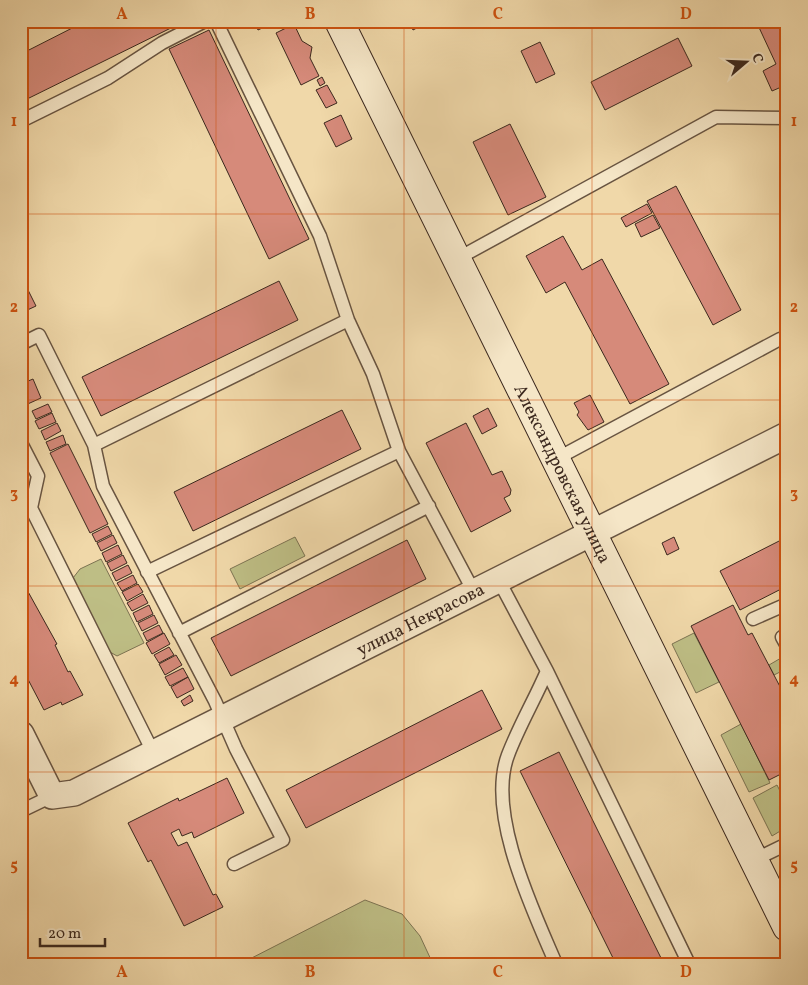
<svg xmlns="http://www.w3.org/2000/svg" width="808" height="985" viewBox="0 0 808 985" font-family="Vollkorn,serif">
<rect width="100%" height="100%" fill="#f0d8a9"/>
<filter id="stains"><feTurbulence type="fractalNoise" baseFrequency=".004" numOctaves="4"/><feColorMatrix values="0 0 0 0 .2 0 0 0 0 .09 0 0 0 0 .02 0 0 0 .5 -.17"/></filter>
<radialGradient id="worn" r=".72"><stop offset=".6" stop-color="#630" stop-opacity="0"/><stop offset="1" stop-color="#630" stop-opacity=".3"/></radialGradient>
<!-- green -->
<path fill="#bebe85" stroke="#7c7352" d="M 295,537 L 305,556 L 240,589 L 230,569 Z
M 101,559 L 144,643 L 117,656 L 110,652 L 73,578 L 80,569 Z
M 694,633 L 719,682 L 696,693 L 672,644 Z
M 781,658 L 786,669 L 774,675 L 769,665 Z
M 741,724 L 770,783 L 749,792 L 721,735 Z
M 777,785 L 787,805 L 787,827 L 772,836 L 753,798 Z
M 365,900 L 402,914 L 420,936 L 433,964 L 240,964 Z"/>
<!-- building -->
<path fill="#d68a7a" stroke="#3b281e" d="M 86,21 L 175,21 L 177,25 L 21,102 L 21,54 Z
M 254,21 L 277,21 L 258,30 Z
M 281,21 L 298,21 L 284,28 Z
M 409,21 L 430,21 L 413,30 Z
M 756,21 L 787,21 L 787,87 L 786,85 L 772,91 L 763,71 L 776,64 Z
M 294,24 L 302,41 L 312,47 L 310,58 L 319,76 L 301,85 L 276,33 Z
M 209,30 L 309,239 L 269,259 L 169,49 Z
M 678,38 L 692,66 L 605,110 L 591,82 Z
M 540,42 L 555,74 L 536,83 L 521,51 Z
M 322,77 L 325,83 L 320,86 L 317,80 Z
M 327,85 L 337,103 L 326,108 L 316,90 Z
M 341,115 L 352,139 L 336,147 L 324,123 Z
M 510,124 L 546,197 L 508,215 L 473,142 Z
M 676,186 L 741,310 L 713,325 L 647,201 Z
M 647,204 L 652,213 L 626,227 L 621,218 Z
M 653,215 L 660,228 L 641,237 L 635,224 Z
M 563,236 L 582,270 L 602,259 L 669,384 L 630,404 L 565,282 L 546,293 L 526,256 Z
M 21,276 L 36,306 L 21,313 Z
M 279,281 L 298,320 L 101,416 L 82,377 Z
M 33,379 L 41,398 L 21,407 L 21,384 Z
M 590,395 L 604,422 L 588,430 L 577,415 L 579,412 L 574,403 Z
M 48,404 L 52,412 L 36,419 L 32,411 Z
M 488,408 L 497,426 L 482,434 L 473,416 Z
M 342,410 L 361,449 L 193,531 L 174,492 Z
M 52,413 L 56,422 L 39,429 L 35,421 Z
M 57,423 L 61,431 L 45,440 L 41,431 Z
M 466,423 L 492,475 L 502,471 L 511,490 L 510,495 L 504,498 L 511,511 L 471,532 L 426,443 Z
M 63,435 L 66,444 L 50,451 L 46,442 Z
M 68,444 L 108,524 L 90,533 L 50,453 Z
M 108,526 L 112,534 L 96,542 L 92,534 Z
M 113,535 L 117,543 L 101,551 L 97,543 Z
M 674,537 L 679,549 L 667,555 L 662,543 Z
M 787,537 L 787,586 L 740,610 L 720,571 Z
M 407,540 L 426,579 L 231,676 L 211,638 Z
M 118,545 L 122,554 L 106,562 L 102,553 Z
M 123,555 L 127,563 L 111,571 L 107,563 Z
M 128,565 L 132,573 L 116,581 L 112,573 Z
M 133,575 L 137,583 L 122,591 L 117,583 Z
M 21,579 L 57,644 L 55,645 L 68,672 L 70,671 L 83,695 L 62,705 L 61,702 L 44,710 L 21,666 Z
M 138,584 L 143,592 L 127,601 L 122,592 Z
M 143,594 L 148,603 L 132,611 L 127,603 Z
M 149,605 L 153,614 L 137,622 L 133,613 Z
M 733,605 L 748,635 L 752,633 L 787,700 L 787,771 L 769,780 L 691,626 Z
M 154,615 L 158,623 L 142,631 L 138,623 Z
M 159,625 L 163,633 L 147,641 L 143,633 Z
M 164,633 L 170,644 L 152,654 L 146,643 Z
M 169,647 L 174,655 L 159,663 L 154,655 Z
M 176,655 L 182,665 L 165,675 L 159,664 Z
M 183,668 L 188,677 L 170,686 L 165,677 Z
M 188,677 L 194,689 L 177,698 L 171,687 Z
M 482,690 L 502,729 L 306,828 L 286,790 Z
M 190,695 L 193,701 L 184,706 L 181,701 Z
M 559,752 L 598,831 L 664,964 L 616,964 L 520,771 Z
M 227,778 L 244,813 L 194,838 L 192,832 L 182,836 L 179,829 L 171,833 L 178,846 L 187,842 L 213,895 L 216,894 L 223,907 L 184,926 L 151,860 L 148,862 L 128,823 L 178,798 L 179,801 Z"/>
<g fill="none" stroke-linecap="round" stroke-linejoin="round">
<!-- lane casing -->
<g stroke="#685441" stroke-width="15">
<path id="lane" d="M 216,21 L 320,236 L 348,320 L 373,374 L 399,451 L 474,592
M 21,121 L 108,78 L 162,43 L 205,21
M 455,260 L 716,117 L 787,118
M 21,344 L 39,335 L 94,445 L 103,486 L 215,701 L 236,749 L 283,840 L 234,864
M 21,443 L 38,476 L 31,508 L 154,754
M 94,445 L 348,320
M 556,459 L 780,339
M 147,572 L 399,451
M 498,579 L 547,671 L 689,964
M 753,619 L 787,604
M 179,633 L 429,506
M 782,637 L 787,646
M 547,671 C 535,699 519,726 508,755 C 486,813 533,910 556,964
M 21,811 L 52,796
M 754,860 L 787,844"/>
</g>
<!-- street casing -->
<g stroke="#685441" stroke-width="28">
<g id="street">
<path id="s1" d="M 21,734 L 52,796 L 74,793 L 787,435"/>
</g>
</g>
<!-- secondary casing -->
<g stroke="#3b281e" stroke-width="30">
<g id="secondary">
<path id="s2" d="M 339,21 L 787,927"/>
</g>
</g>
<!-- lane -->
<use href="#lane" stroke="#f5e6c7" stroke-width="12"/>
<!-- street -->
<use href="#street" stroke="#f5e6c7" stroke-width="25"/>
<!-- secondary -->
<use href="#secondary" stroke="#f5e6c7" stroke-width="28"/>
</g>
<!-- grid -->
<path fill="none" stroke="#ce520f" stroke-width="1" stroke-opacity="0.55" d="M 216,21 L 216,964M 404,21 L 404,964M 592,21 L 592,964M 21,214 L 787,214M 21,400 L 787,400M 21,586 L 787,586M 21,772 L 787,772"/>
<g text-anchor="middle" stroke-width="4" stroke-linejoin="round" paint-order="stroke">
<!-- street labels -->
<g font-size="18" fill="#3b281e" stroke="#f5e6c7">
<text dy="6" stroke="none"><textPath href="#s2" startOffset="505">Александровская улица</textPath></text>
<text dy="6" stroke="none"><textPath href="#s1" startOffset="479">улица Некрасова</textPath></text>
</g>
</g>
<!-- margin -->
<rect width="808" height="985" fill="none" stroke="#f0d8a9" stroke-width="55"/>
<!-- north arrow -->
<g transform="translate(746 62) rotate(71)" stroke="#f5e6c7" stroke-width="4" paint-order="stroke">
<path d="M0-4L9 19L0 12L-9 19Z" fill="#3b281e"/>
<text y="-8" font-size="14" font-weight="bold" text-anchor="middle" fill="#3b281e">С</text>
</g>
<!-- scale -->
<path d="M40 938v8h65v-8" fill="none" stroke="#3b281e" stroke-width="2.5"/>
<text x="48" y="938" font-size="15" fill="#3b281e" stroke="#f5e6c7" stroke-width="4" paint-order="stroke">20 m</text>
<rect x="28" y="28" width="752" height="930" fill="none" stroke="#ce520f" stroke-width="2"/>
<g font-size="16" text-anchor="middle" font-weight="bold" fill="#ce520f">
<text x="122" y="19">A</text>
<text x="310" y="19">B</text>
<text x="498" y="19">C</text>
<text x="686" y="19">D</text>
<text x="14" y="126">1</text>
<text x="794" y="126">1</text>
<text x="14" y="312">2</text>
<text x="794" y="312">2</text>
<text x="14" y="498">3</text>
<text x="794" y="498">3</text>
<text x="14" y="684">4</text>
<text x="794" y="684">4</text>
<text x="14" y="870">5</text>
<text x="794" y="870">5</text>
<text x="122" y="977">A</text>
<text x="310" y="977">B</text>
<text x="498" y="977">C</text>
<text x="686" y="977">D</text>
</g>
<rect width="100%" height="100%" filter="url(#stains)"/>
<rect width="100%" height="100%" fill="url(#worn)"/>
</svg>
